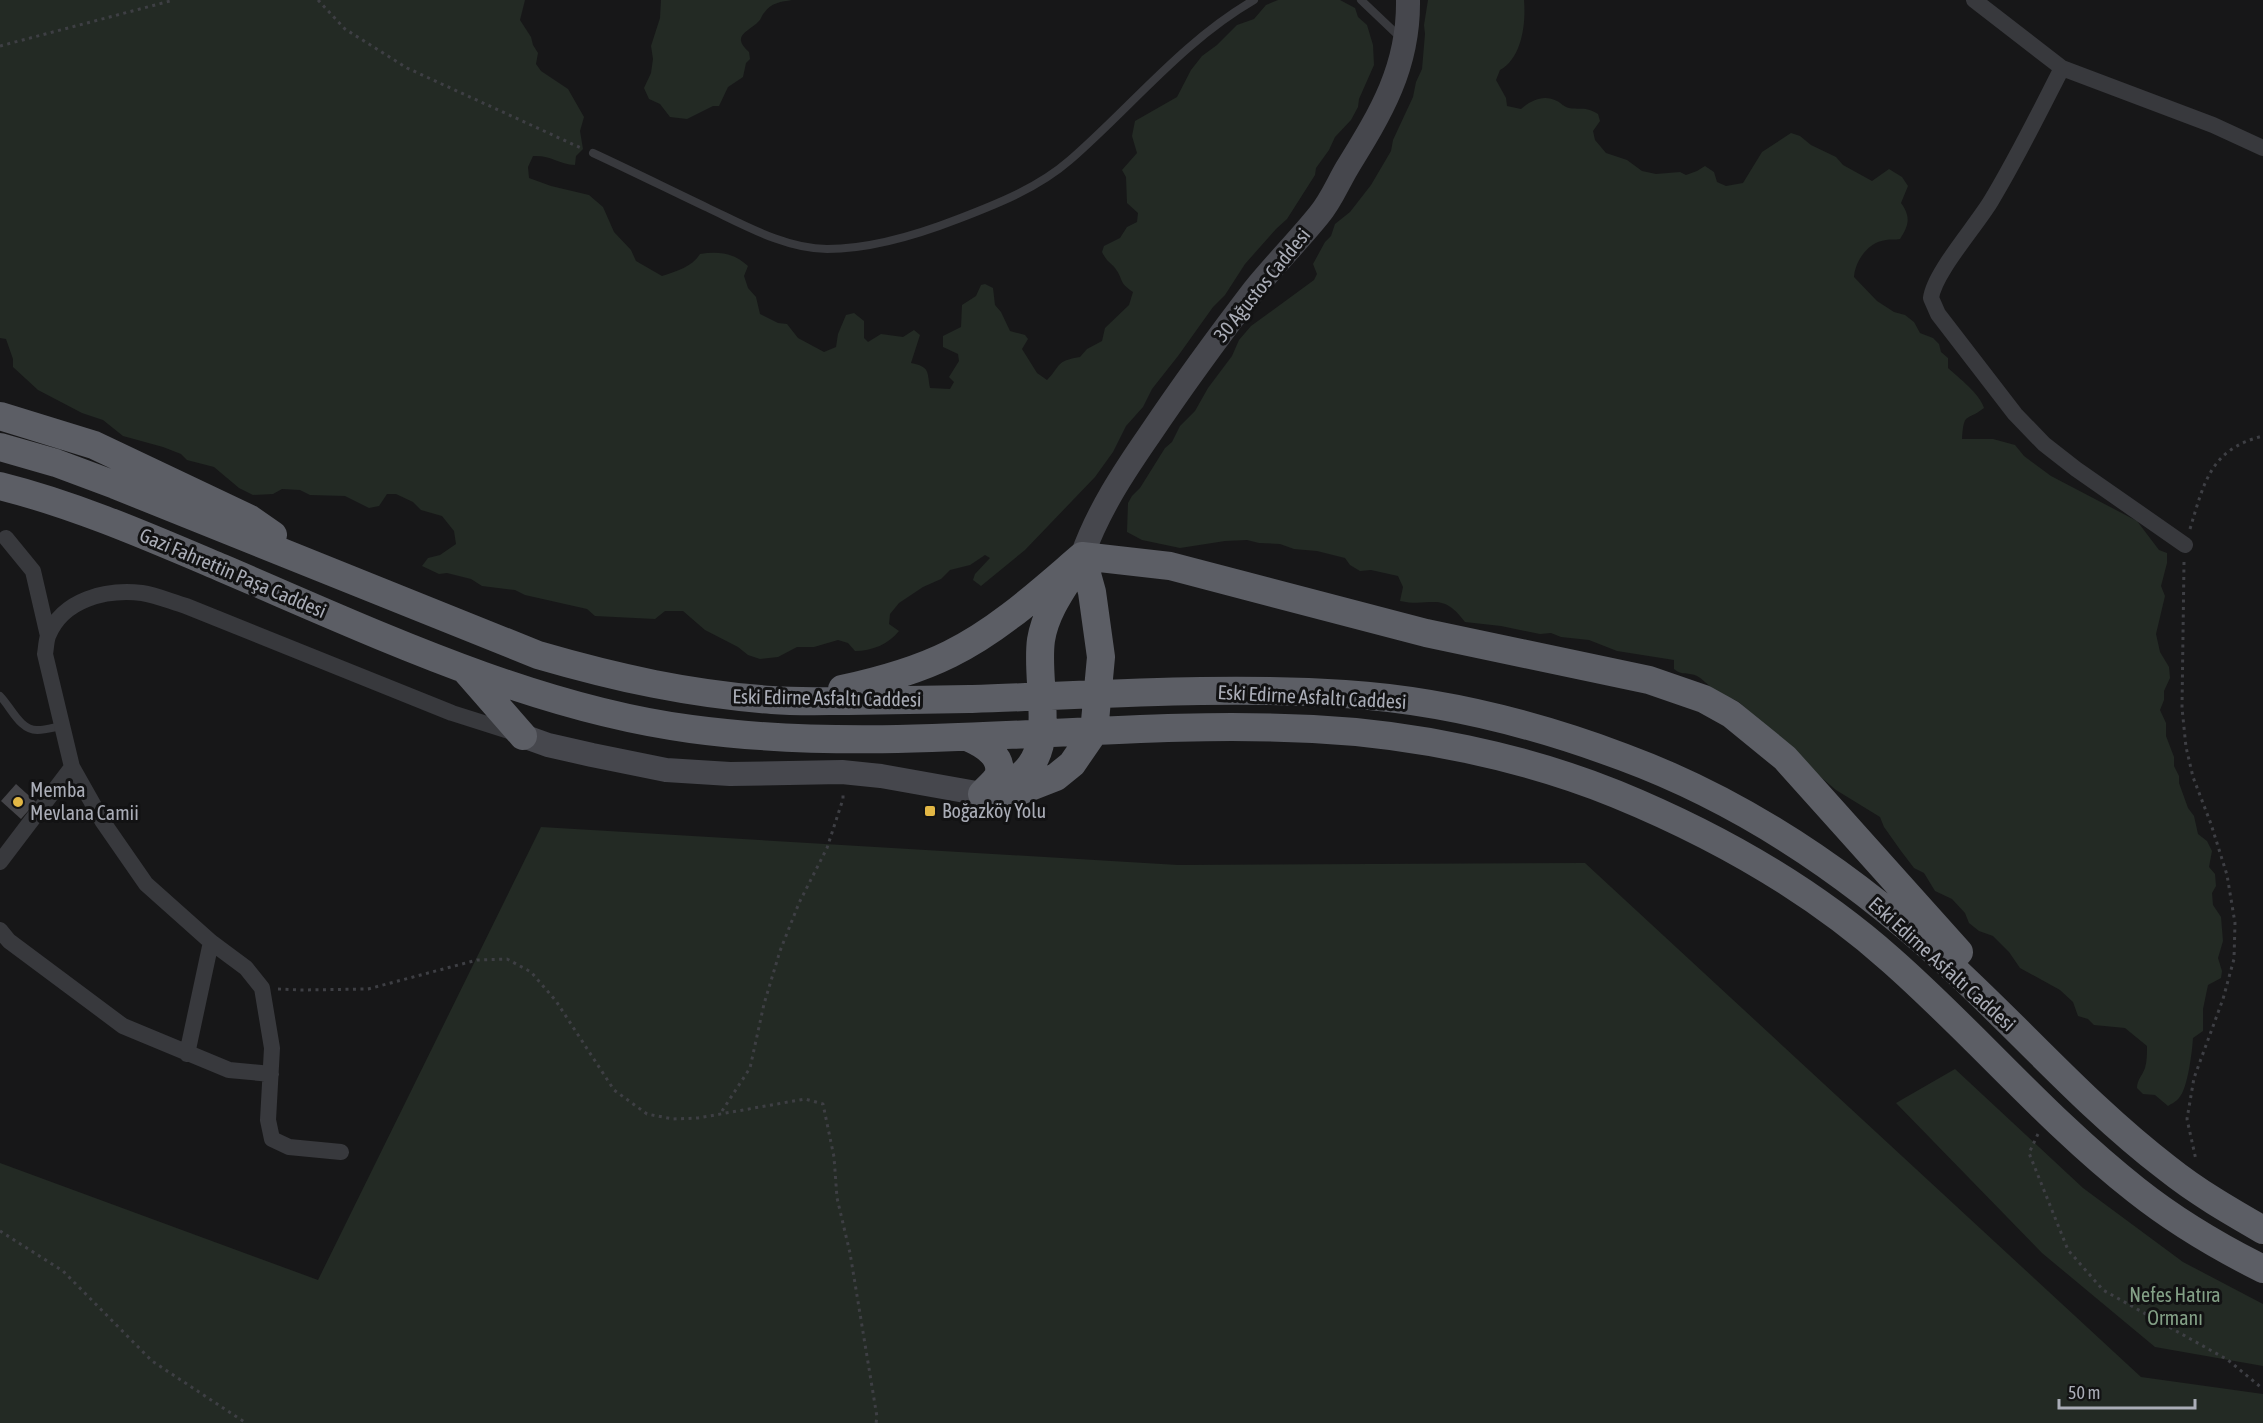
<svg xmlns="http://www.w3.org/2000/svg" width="2263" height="1423" viewBox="0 0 2263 1423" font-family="'Asap Condensed',sans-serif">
<rect width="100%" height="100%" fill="#171718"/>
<!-- green -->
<path fill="#232a24" d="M 0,0 L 525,0 L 520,20 L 531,37 L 533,45 L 538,53 L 536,64 L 541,71 L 568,89 L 584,117 L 580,131 L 583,149 L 576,156 L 575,165 C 558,164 551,155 533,156 L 528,167 L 529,178 L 551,186 L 589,195 L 603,207 L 614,232 L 631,250 L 636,261 L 662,276 C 677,271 692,267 700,254 C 719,251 734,253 748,266 L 744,276 L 748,288 L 756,297 L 760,314 L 778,323 L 787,324 L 798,338 L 824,352 L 836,347 L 838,334 L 846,315 L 854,313 L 864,321 L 864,338 L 868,342 L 881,334 L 903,337 L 914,330 L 920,335 L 911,363 C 930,367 927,371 930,388 L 950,389 L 954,382 L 949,377 L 959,361 L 958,354 L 943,347 L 943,336 L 961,327 L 962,305 L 976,296 L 981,285 L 985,284 L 993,288 L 995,305 L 1001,312 L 1010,331 L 1025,335 L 1028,339 L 1022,349 L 1037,373 L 1047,380 C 1061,366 1055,361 1080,357 L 1087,349 L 1102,341 L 1105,328 L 1129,305 L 1133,292 C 1118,282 1124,280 1115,268 C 1109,261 1107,262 1102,252 L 1104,246 L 1120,238 L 1127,227 L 1137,222 L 1138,213 L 1127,203 L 1126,177 L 1122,170 L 1137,153 L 1132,136 L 1135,121 L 1177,97 L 1191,70 L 1202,56 L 1217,45 L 1237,25 L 1254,19 L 1266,5 L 1278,0 L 1340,0 L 1355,8 L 1358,17 L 1367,25 L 1373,45 L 1374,65 L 1359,99 L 1358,107 L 1351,120 L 1335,137 L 1329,150 L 1316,168 L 1315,175 L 1287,219 L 1276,229 L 1245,264 L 1225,295 L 1213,307 L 1178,356 L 1152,389 L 1143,407 L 1126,426 L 1113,452 L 1095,477 L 1025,550 L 981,586 L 973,580 L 975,574 L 990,558 L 985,555 L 970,565 L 950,570 L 941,579 L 923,587 L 899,603 L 890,614 L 889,624 L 899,631 C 889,644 872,651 855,651 L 848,643 L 838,640 L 814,647 L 797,647 L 778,657 L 760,659 L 748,655 L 738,647 L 705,630 L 683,611 L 665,611 L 655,619 L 595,616 L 587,609 L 525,595 L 515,590 L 482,586 L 471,579 L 447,573 L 439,574 L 422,566 L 428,558 L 440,555 L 456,544 L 454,531 L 442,516 L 421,510 L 413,502 L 396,494 L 387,494 L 379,506 L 369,508 L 345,496 L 310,495 L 300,490 L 282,489 L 273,494 L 253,495 L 239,488 L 214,467 L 187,460 L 181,454 L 163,447 L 123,436 L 103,420 L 82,413 L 38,390 L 13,367 L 13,359 L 6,339 L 0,338 Z
M 661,0 L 792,0 C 781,2 772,2 764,13 C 762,15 761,19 759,21 C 749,32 730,35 749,52 L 750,59 L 746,63 L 743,77 L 728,87 L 719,106 L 713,106 L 687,119 L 670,117 L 660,104 L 649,99 L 644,88 L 651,73 L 653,59 L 651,46 L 660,18 Z
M 1428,0 L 1524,0 C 1526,24 1522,58 1500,70 L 1496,80 L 1506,98 L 1507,106 L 1521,109 C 1531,100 1544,94 1557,101 C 1561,103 1564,107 1569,108 C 1582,110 1585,106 1598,114 L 1600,121 L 1593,131 L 1595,140 L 1606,153 L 1627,160 L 1642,171 L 1656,174 L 1680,172 L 1686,175 L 1697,171 L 1705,166 L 1714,172 L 1717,182 L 1726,186 L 1743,183 L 1762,152 L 1791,133 L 1800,136 L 1811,145 L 1836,157 L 1843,165 L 1872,181 L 1889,169 L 1902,177 L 1908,186 L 1901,203 C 1911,217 1909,225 1900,239 C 1895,240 1891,239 1886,240 C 1868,242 1855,261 1854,277 L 1877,301 L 1894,312 L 1905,315 L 1914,322 L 1920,333 L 1933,338 L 1939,344 L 1941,352 L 1948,358 L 1948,368 C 1959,378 1980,394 1984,408 C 1966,422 1964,411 1962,439 L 1993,439 L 2015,445 L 2024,456 L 2051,476 L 2137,521 L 2159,550 L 2167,553 L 2167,563 L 2161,586 L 2165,596 L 2156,634 L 2160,652 L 2169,667 L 2170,678 L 2164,691 L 2164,700 L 2160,710 L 2166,723 L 2166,736 L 2174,757 L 2174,766 L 2179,776 L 2179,783 L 2188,808 L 2194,816 L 2198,834 L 2207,841 L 2212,851 L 2209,867 L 2215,874 L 2216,886 L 2212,893 L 2213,905 L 2221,917 L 2223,941 L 2218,958 L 2222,971 L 2221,978 L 2208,985 L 2203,1009 L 2203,1031 L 2193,1038 C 2192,1052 2188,1088 2179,1098 C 2177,1101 2171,1104 2168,1106 L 2155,1095 L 2143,1094 L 2137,1088 C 2137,1080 2142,1076 2145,1068 C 2147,1061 2147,1054 2147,1046 L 2125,1028 L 2094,1025 L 2088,1019 L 2078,1016 L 2073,1002 L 2060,990 L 2020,968 L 2009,952 L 1993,936 L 1979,931 L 1969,923 L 1965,913 L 1952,899 L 1935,891 L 1924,873 L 1914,868 L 1901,851 L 1884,827 L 1880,817 L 1836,790 L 1798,758 L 1739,702 C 1733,698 1727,698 1721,695 C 1712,690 1706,681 1697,676 C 1689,672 1682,676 1674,669 L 1674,660 L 1617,651 L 1589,640 L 1561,637 L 1551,633 L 1540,634 L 1501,626 L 1465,622 C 1441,590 1431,608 1400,601 L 1403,587 L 1398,576 L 1371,570 L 1360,571 L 1350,565 L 1345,558 L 1317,551 L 1294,549 L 1280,544 L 1259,543 L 1247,540 L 1225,541 L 1180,548 L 1142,540 L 1127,532 L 1128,503 L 1132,496 L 1140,488 L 1165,448 L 1172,442 L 1180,426 L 1195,411 L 1208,388 L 1232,356 L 1239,340 L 1251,326 L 1314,280 L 1317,274 L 1313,264 L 1325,242 L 1331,236 L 1335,224 L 1350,212 L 1371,185 L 1391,151 L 1393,140 L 1413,97 L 1416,82 L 1422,69 L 1425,34 L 1424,25 Z
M 541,827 L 1178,865 L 1585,863 L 2141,1377 L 2263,1394 L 2263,1423 L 0,1423 L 0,1163 L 318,1280 Z
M 1955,1069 L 2083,1188 L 2183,1262 L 2263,1304 L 2263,1366 L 2155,1347 L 2042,1253 L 1896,1103 Z"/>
<!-- building -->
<path fill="#444448" d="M 16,784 L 36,802 L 21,819 L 1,801 Z"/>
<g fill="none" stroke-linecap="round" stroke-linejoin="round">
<!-- path -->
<path stroke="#3e3f44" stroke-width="3" stroke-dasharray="3 4.5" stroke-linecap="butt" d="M 318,0 L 345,29 L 407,68 L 581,148
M 0,46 L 174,0
M 2190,529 C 2204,483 2210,449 2263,436
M 2184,562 L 2182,708 L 2186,747 L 2193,777 L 2211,824 L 2227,875 L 2235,923 L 2234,959 L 2223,999 L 2194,1078 L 2187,1119 L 2196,1160
M 278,989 L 302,990 L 368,989 L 477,960 L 507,959 L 531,972 L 556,1001 L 614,1090 L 647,1114 L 673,1119 L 698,1118 L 805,1099 L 823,1104 L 834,1157 L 837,1198 L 850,1253 L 877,1417 L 876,1423
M 722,1111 L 750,1068 L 764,1004 L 780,951 L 799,903 L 827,848 L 843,799 L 843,792
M 2038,1134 L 2029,1153 L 2068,1250 L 2103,1290 L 2228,1360 L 2263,1389
M 0,1231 L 63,1271 L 152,1361 L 246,1423"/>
<!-- service -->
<path stroke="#38393d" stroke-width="8" d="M 1361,0 L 1402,39
M 593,153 C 632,171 670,190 708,208 C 744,225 786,249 827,249 C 871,249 917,235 958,219 C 997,204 1038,188 1070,160 C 1131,107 1183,41 1254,0
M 0,696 C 11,707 20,731 38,730 C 46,730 55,727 62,726"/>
<!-- minor -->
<path stroke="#38393d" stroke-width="16" d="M 1974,0 L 2062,68 L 2213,125 L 2263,148
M 2062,68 C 2039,113 2017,158 1991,201 C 1976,226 1934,273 1931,298 L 1938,314 L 2015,414 L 2044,444 L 2076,469 L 2185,545
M 6,538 L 33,571 L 48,636
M 0,862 L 72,767
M 0,930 L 9,941 L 123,1026 L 229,1070 L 271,1074
M 187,1054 L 211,942
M 341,1152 L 289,1147 L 272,1139 L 268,1120 L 272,1048 L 262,988 L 246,968 L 211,942 L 146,884 L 103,822 L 72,767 L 45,654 C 46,649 46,642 48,636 C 63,599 106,589 142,593 C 156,595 172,602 186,606 L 452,713 L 518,734"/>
<!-- secondary -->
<path stroke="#46474d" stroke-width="24" d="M 1082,556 C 1098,511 1123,473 1150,434 C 1183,385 1218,337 1254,290 C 1275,264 1298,241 1319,215 C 1331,201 1338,183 1347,168 C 1381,113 1409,67 1408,0
M 523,736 L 548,745 L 592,755 L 666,770 L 730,774 L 842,772 L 881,776 L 982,794"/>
<!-- trunk -->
<path stroke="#5c5e65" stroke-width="28" d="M 0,416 L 94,445 L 250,519 L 273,535
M 0,447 L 56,463 L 115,485 L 538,655 C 617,678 690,694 772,700 C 797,702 823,701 848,701 C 890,700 931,700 972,699 C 1096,695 1221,686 1345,694 C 1439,700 1535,724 1623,757 C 1742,801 1850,874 1944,960 C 2019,1028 2086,1106 2167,1168 C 2197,1192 2230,1211 2263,1230
M 0,486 C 76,505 149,537 222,568 C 370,631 531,708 691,729 C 898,757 1105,718 1313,729 C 1413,734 1522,756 1616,794 C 1716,835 1810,888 1891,960 C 1975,1034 2048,1121 2136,1190 C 2175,1221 2219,1247 2263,1269
M 467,672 L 523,736
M 842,689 C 879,681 916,671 950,654 C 999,630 1041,591 1082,556 L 1170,566 L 1426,633 L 1649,680 L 1704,699 L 1731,714 L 1785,758 L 1959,952
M 969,738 C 983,744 1005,757 998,776 C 995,782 987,788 982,794
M 1002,786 C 1065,764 1034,689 1041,640 C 1045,615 1059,594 1072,574
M 982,794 L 1015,793 L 1056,777 L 1072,764 L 1094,732 L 1101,657 L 1092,592 L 1082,556"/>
</g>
<!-- markers -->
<g fill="#e2b745" stroke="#121213" stroke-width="2">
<circle cx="18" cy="802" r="6"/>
<rect x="924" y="805" width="12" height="12" rx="3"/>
</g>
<g text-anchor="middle" stroke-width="6" stroke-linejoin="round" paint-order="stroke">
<!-- street labels -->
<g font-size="20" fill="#aaadb7" stroke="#121213">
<text transform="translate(1262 285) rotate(-51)" y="7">30 Ağustos Caddesi</text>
<text transform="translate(233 573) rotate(23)" y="7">Gazi Fahrettin Paşa Caddesi</text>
<text transform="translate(1312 697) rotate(3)" y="7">Eski Edirne Asfaltı Caddesi</text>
<text transform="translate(827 698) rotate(1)" y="7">Eski Edirne Asfaltı Caddesi</text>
<text transform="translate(1942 964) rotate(42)" y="7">Eski Edirne Asfaltı Caddesi</text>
</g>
<!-- poi labels -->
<g font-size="20" fill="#aaadb7" stroke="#121213" text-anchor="start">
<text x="30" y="797">Memba<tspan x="30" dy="23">Mevlana Camii</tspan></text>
<text x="942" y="818">Boğazköy Yolu</text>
</g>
<!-- park labels -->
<g font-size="20" fill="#83a086" stroke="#121213">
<text x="2175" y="1302">Nefes Hatıra<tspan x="2175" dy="23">Ormanı</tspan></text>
</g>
</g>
<!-- scale -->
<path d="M2059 1399v9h136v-9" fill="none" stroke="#aaadb7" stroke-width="3"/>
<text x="2068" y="1399" font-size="18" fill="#aaadb7" stroke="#121213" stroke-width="4.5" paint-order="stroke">50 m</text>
</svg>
